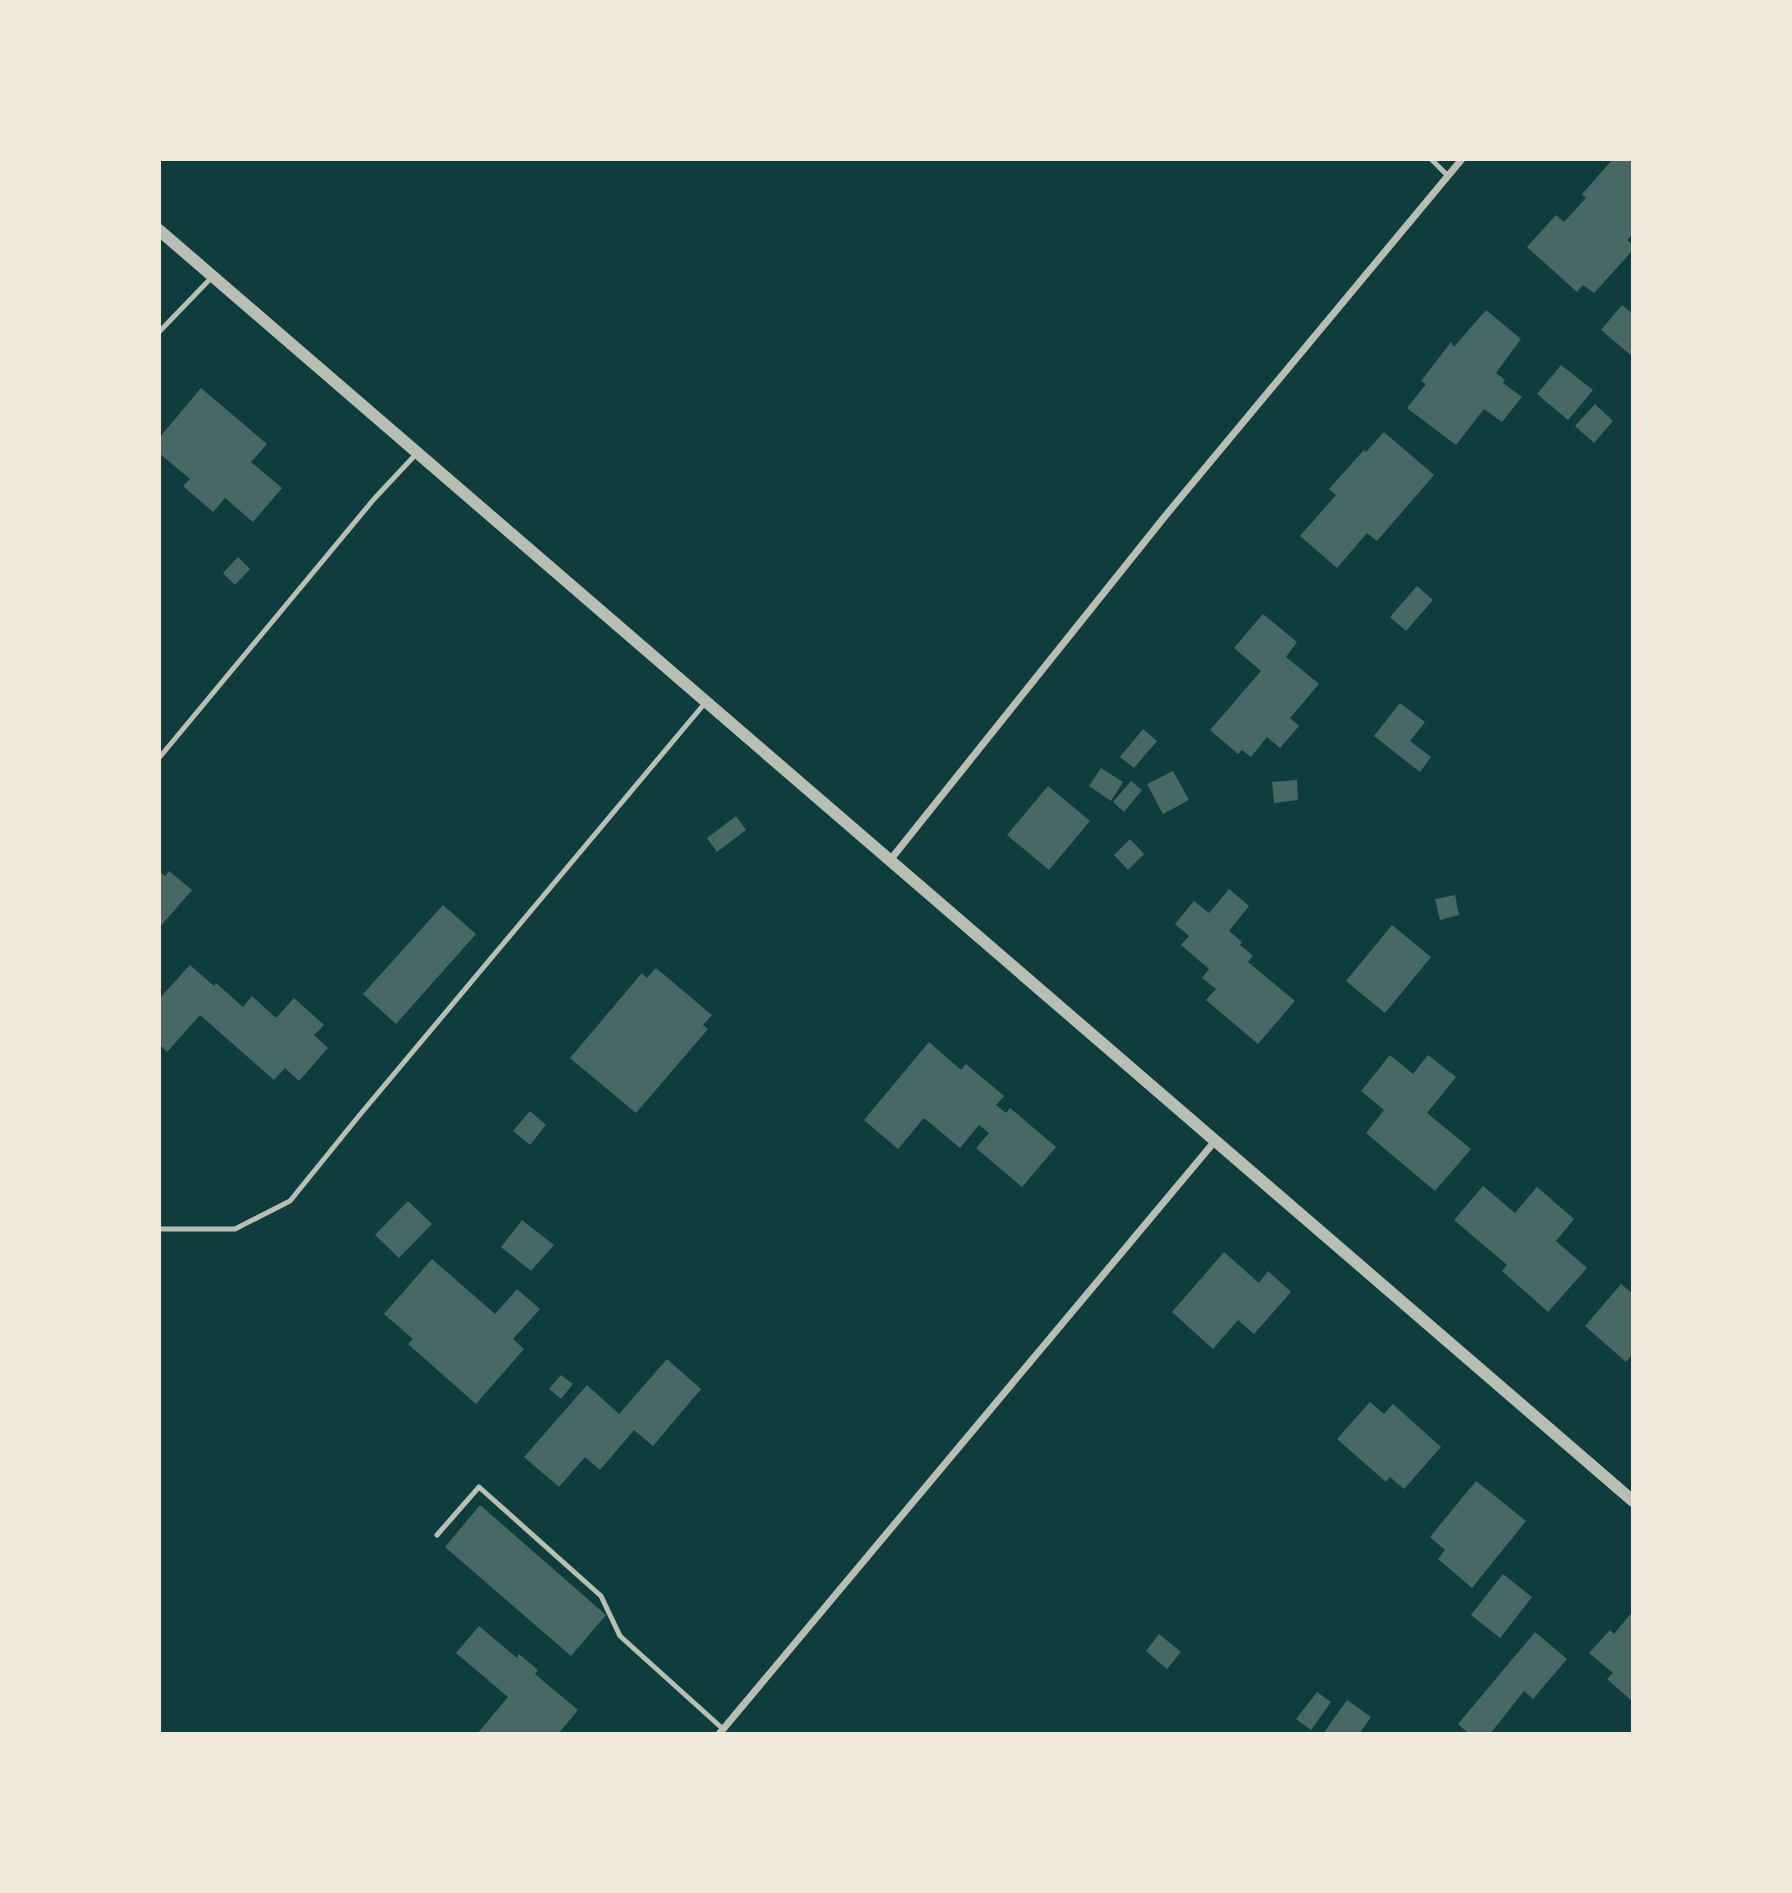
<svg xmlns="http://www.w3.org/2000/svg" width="1792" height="1893" viewBox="0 0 1792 1893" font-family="Roboto,sans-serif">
<rect width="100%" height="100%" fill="#0f3d3e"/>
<!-- building -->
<path fill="#486865" d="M 1613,159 L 1628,159 L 1633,164 L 1633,234 L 1627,240 L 1633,245 L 1633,250 L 1594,293 L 1583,285 L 1577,292 L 1527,247 L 1556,215 L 1564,222 L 1586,198 L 1582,194 Z
M 1622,305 L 1633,314 L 1633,357 L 1601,330 Z
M 1486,310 L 1521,339 L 1496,373 L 1505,380 L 1503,383 L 1522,397 L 1502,422 L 1484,409 L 1456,445 L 1407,408 L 1426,384 L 1421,381 L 1451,342 L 1454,347 Z
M 1561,365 L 1593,390 L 1568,420 L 1537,394 Z
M 201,388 L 267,444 L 251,462 L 282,488 L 253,522 L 225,498 L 213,512 L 183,486 L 190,479 L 159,453 L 159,438 Z
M 1595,404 L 1613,421 L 1594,443 L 1575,426 Z
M 1384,432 L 1434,475 L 1377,541 L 1367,533 L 1337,568 L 1300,536 L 1336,495 L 1329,489 L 1364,450 L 1366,452 Z
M 238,557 L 250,569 L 235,585 L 223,573 Z
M 1417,586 L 1433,600 L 1406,631 L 1390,617 Z
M 1263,614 L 1297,642 L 1286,657 L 1319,684 L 1290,718 L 1299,726 L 1280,748 L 1267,737 L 1251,757 L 1242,750 L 1238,754 L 1210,730 L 1261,671 L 1234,648 Z
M 1400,703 L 1425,722 L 1410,741 L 1431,757 L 1420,772 L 1374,736 Z
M 1143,729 L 1157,741 L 1134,768 L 1120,757 Z
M 1101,768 L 1123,782 L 1111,801 L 1089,786 Z
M 1173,771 L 1189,800 L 1163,814 L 1147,784 Z
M 1297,780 L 1298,800 L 1274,803 L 1272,782 Z
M 1131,781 L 1142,790 L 1124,812 L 1113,802 Z
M 1048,786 L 1090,821 L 1049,870 L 1007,835 Z
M 736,816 L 746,830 L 717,852 L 707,838 Z
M 1130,839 L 1144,854 L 1128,870 L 1114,855 Z
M 159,871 L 165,876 L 169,871 L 192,890 L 159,928 Z
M 1229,889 L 1249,906 L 1229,931 L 1242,942 L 1240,945 L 1253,956 L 1248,962 L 1295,1001 L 1258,1044 L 1206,1000 L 1216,989 L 1202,978 L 1209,969 L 1181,945 L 1189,936 L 1175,924 L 1194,901 L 1209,913 Z
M 1455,895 L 1459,915 L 1440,920 L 1435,899 Z
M 443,905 L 476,934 L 396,1024 L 363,994 Z
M 1392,925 L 1431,957 L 1385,1013 L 1346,981 Z
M 190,965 L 214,986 L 216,983 L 243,1007 L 252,996 L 276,1018 L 294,998 L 324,1025 L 314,1035 L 328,1048 L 299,1081 L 285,1068 L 274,1080 L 200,1015 L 167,1052 L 159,1044 L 159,999 Z
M 656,968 L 712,1015 L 703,1025 L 708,1029 L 636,1113 L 570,1058 L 642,973 L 647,978 Z
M 929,1042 L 961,1070 L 966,1064 L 1004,1096 L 996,1105 L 1006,1113 L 1010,1108 L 1056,1147 L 1022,1187 L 976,1148 L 989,1133 L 979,1125 L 960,1148 L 924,1118 L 898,1149 L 864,1120 Z
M 1390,1055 L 1413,1074 L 1428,1055 L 1456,1077 L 1427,1113 L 1471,1149 L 1435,1191 L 1366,1133 L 1384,1110 L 1361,1091 Z
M 530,1111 L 546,1125 L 530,1145 L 513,1131 Z
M 1483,1186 L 1515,1213 L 1537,1187 L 1574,1219 L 1556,1241 L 1587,1268 L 1548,1312 L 1502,1271 L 1507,1265 L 1454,1220 Z
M 408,1201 L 432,1224 L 399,1258 L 375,1235 Z
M 522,1220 L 554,1245 L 531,1271 L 501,1247 Z
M 1224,1252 L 1259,1283 L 1268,1271 L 1291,1292 L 1254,1334 L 1238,1320 L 1213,1349 L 1172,1312 Z
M 432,1259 L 495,1314 L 517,1289 L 540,1309 L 513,1339 L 524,1349 L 476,1404 L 408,1344 L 413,1339 L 384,1314 Z
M 1621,1284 L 1633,1294 L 1633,1357 L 1631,1356 L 1626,1362 L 1585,1326 Z
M 667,1359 L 701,1389 L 653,1446 L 634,1430 L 600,1470 L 585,1457 L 559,1487 L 524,1457 L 587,1385 L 619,1414 Z
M 561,1375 L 573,1384 L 561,1399 L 549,1389 Z
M 1370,1402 L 1384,1414 L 1393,1404 L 1441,1447 L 1404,1489 L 1390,1477 L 1386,1482 L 1337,1439 Z
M 1476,1481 L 1526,1521 L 1472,1588 L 1438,1559 L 1445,1550 L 1430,1537 Z
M 480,1505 L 606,1615 L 571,1656 L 445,1547 Z
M 1503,1574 L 1532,1597 L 1500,1638 L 1471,1615 Z
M 1633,1611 L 1633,1702 L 1607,1679 L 1613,1673 L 1589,1653 L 1610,1630 L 1614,1634 Z
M 479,1626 L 517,1658 L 519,1654 L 538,1670 L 535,1674 L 578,1710 L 558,1734 L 477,1734 L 508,1697 L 456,1653 Z
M 1535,1632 L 1567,1659 L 1533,1699 L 1524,1691 L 1490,1734 L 1469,1734 L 1458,1724 Z
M 1159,1634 L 1181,1652 L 1167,1669 L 1146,1651 Z
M 1317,1692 L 1331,1702 L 1311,1730 L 1296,1719 Z
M 1347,1700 L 1371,1717 L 1359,1734 L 1323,1734 Z"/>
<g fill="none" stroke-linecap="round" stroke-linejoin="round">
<!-- service -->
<path stroke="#b8beb3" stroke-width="5" d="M 1431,159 L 1448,176
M 159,332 L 213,276
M 159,758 L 374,499 L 418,452
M 159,1229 L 235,1229 L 290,1201 L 358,1117 L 705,703
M 437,1535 L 479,1487 L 601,1596 L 620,1636 L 723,1729"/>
<!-- minor -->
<path stroke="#b8beb3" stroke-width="7" d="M 891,859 L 1166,515 L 1462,159
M 719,1734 L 1215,1141"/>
<!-- tertiary -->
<path stroke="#b8beb3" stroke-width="12" d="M 159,230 L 1633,1501"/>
</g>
<!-- border -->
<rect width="1792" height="1893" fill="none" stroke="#f1e9da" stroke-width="322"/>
</svg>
